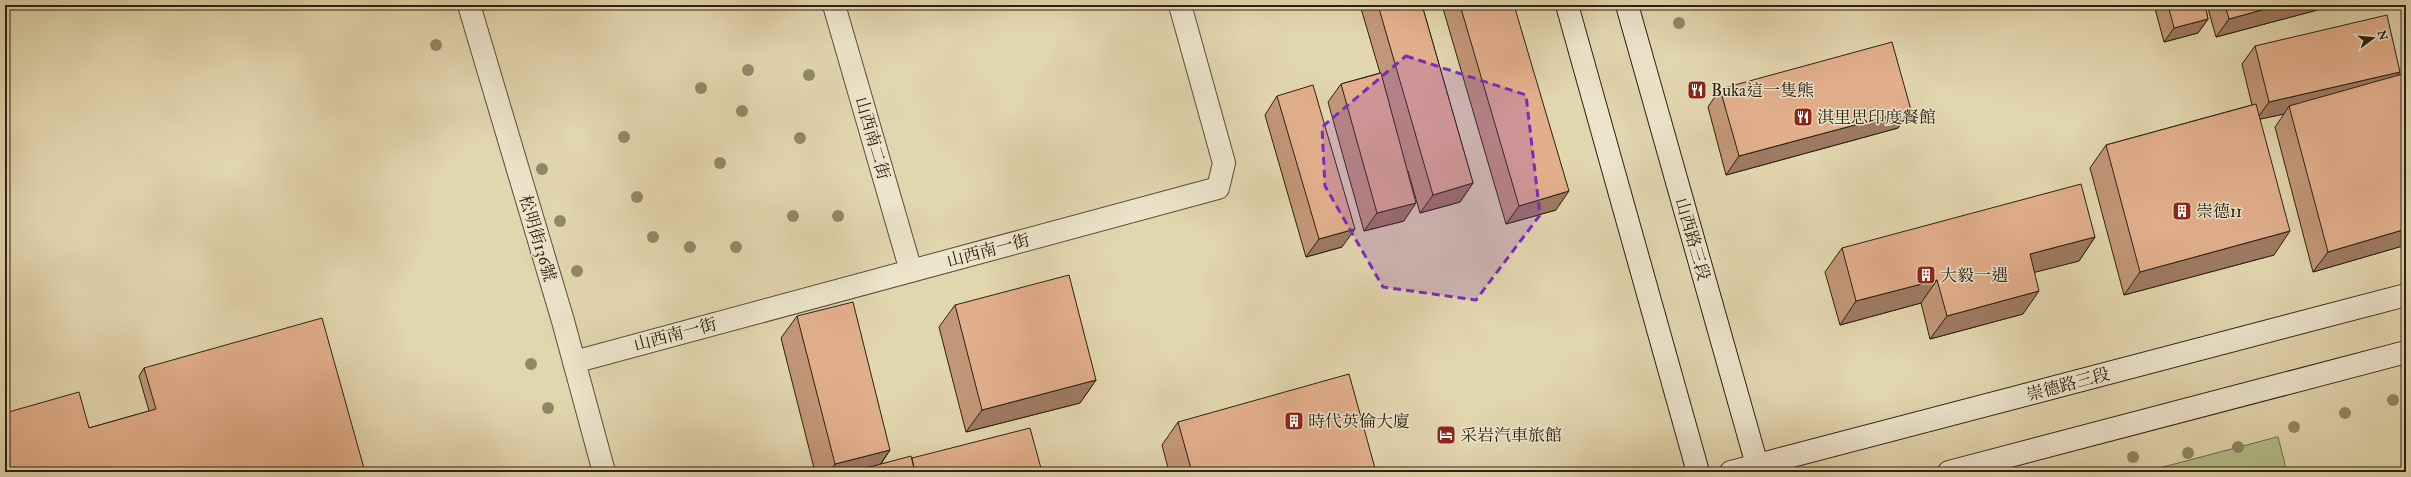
<svg xmlns="http://www.w3.org/2000/svg" width="2411" height="477" viewBox="0 0 2411 477" font-family="'IM FELL Double Pica','Noto Serif TC',serif">
<rect width="100%" height="100%" fill="#e2d6af"/>
<filter id="stains"><feTurbulence type="fractalNoise" baseFrequency=".005" numOctaves="4"/><feColorMatrix values="0 0 0 0 .2 0 0 0 0 .09 0 0 0 0 .02 0 0 0 .5 -.17"/></filter>
<radialGradient id="worn" r=".72"><stop offset=".6" stop-color="#630" stop-opacity="0"/><stop offset="1" stop-color="#630" stop-opacity=".3"/></radialGradient>
<!-- green -->
<path fill="#b3be8a" stroke="#70704e" d="M 2278,437 L 2287,472 L 2144,472 L 2277,437 Z"/>
<g fill="none" stroke-linecap="round" stroke-linejoin="round">
<!-- street casing -->
<g stroke="#5a4e38" stroke-width="24">
<path id="street" d="M 469,5 L 563,321 L 604,472
M 834,5 L 911,271
M 574,362 L 1218,188 L 1224,163 L 1180,5"/>
</g>
<!-- secondary casing -->
<g stroke="#2d2111" stroke-width="24">
<path id="secondary" d="M 1567,5 L 1698,472
M 1627,5 L 1759,472
M 1731,472 L 2406,295
M 1949,472 L 2406,352"/>
</g>
<!-- street -->
<use href="#street" stroke="#ece4cb" stroke-width="22"/>
<!-- secondary -->
<use href="#secondary" stroke="#ece4cb" stroke-width="22"/>
</g>
<!-- trees -->
<g fill="#918869">
<circle cx="1679" cy="23" r="6"/>
<circle cx="436" cy="45" r="6"/>
<circle cx="748" cy="70" r="6"/>
<circle cx="809" cy="75" r="6"/>
<circle cx="701" cy="88" r="6"/>
<circle cx="742" cy="111" r="6"/>
<circle cx="624" cy="137" r="6"/>
<circle cx="800" cy="138" r="6"/>
<circle cx="720" cy="163" r="6"/>
<circle cx="542" cy="169" r="6"/>
<circle cx="637" cy="197" r="6"/>
<circle cx="793" cy="216" r="6"/>
<circle cx="838" cy="216" r="6"/>
<circle cx="560" cy="221" r="6"/>
<circle cx="653" cy="237" r="6"/>
<circle cx="690" cy="247" r="6"/>
<circle cx="736" cy="247" r="6"/>
<circle cx="577" cy="271" r="6"/>
<circle cx="531" cy="364" r="6"/>
<circle cx="2393" cy="400" r="6"/>
<circle cx="548" cy="408" r="6"/>
<circle cx="2345" cy="413" r="6"/>
<circle cx="2294" cy="427" r="6"/>
<circle cx="2238" cy="447" r="6"/>
<circle cx="2188" cy="453" r="6"/>
<circle cx="2133" cy="457" r="6"/>
</g>
<!-- wall -->
<path fill="#c29678" stroke="#2d2111" d="M 1360,5 L 1422,5 L 1473,183 L 1460,202 L 1420,213 L 1408,171 L 1404,221 L 1364,231 L 1328,102 L 1341,84 L 1380,73 Z
M 1442,5 L 1514,5 L 1556,210 L 1506,224 Z
M 2154,5 L 2205,5 L 2208,19 L 2198,33 L 2164,42 Z
M 2207,5 L 2336,5 L 2216,37 Z
M 2255,46 L 2397,75 L 2406,73 L 2406,245 L 2313,272 L 2275,127 L 2284,114 L 2260,119 L 2274,255 L 2124,295 L 2090,168 L 2106,145 L 2252,105 L 2242,64 Z
M 1720,89 L 1911,110 L 1898,128 L 1726,175 L 1708,107 Z
M 1277,96 L 1342,247 L 1306,257 L 1265,115 Z
M 2095,237 L 2079,261 L 2034,272 L 2023,314 L 1930,339 L 1921,303 L 1840,325 L 1825,272 L 1842,248 Z
M 955,305 L 1096,380 L 1080,403 L 966,432 L 939,327 Z
M 797,316 L 890,450 L 881,464 L 912,458 L 1042,472 L 815,472 L 781,338 Z
M 144,368 L 365,472 L 5,472 L 89,428 L 149,411 L 139,376 Z
M 1178,422 L 1376,472 L 1169,472 L 1162,445 Z"/>
<!-- shaded-wall -->
<path fill="#9e7a62" stroke="#2d2111" d="M 2280,5 L 2336,5 L 2216,37 L 2229,19 Z
M 2208,19 L 2198,33 L 2164,42 L 2174,28 Z
M 2400,72 L 2387,90 L 2289,106 L 2284,114 L 2256,120 L 2269,102 Z
M 1911,110 L 1898,128 L 1726,175 L 1739,156 Z
M 1473,183 L 1460,202 L 1420,213 L 1433,195 Z
M 1569,191 L 1556,210 L 1506,224 L 1519,206 Z
M 1416,203 L 1404,221 L 1364,231 L 1377,213 Z
M 1355,229 L 1342,247 L 1306,257 L 1319,239 Z
M 2406,229 L 2406,245 L 2313,272 L 2328,252 Z
M 2290,231 L 2274,255 L 2124,295 L 2140,272 Z
M 2095,237 L 2079,261 L 2013,278 L 2030,254 Z
M 1937,280 L 1921,303 L 1840,325 L 1856,301 Z
M 2039,291 L 2023,314 L 1930,339 L 1947,316 Z
M 1096,380 L 1080,403 L 966,432 L 982,410 Z
M 890,450 L 875,472 L 829,472 L 835,464 Z"/>
<!-- building -->
<path fill="#e2af8c" stroke="#2d2111" d="M 1378,5 L 1422,5 L 1473,183 L 1433,195 Z
M 1460,5 L 1514,5 L 1569,191 L 1519,206 Z
M 2168,5 L 2205,5 L 2208,19 L 2174,28 Z
M 2225,5 L 2280,5 L 2229,19 Z
M 2387,15 L 2400,72 L 2269,102 L 2255,46 Z
M 1892,42 L 1911,110 L 1739,156 L 1720,89 Z
M 1381,73 L 1416,203 L 1377,213 L 1341,84 Z
M 2406,73 L 2406,229 L 2328,252 L 2289,106 Z
M 1313,85 L 1355,229 L 1319,239 L 1277,96 Z
M 2256,104 L 2290,231 L 2140,272 L 2106,145 Z
M 2081,184 L 2095,237 L 2030,254 L 2039,291 L 1947,316 L 1937,280 L 1856,301 L 1842,248 Z
M 1069,275 L 1096,380 L 982,410 L 955,305 Z
M 853,302 L 890,450 L 835,464 L 797,316 Z
M 322,318 L 365,472 L 5,472 L 5,413 L 79,392 L 89,428 L 156,409 L 144,368 Z
M 1349,374 L 1376,472 L 1192,472 L 1178,422 Z
M 1030,428 L 1042,472 L 915,472 L 912,458 Z
M 911,456 L 915,472 L 851,472 Z"/>
<!-- marked area -->
<path fill="#7b2cbf" fill-opacity="0.2" stroke="#7b2cbf" stroke-width="3" stroke-dasharray="8 5" stroke-linejoin="round" d="M 1406,56 L 1526,95 L 1540,215 L 1476,300 L 1383,287 L 1325,186 L 1322,127 Z"/>
<!-- icons -->
<defs>
<g id="restaurant-square" transform="scale(1)"><rect x="-9" y="-9" width="18" height="18" rx="4" fill="#8f2418" stroke="#ece4cb"/><path d="M-5-6h1v4h1v-4h1v4h1v-4h1v5L-1.5 .5V6h-2V.5L-5-1ZM5-6V6H3V1.5H1.5Q1.5-4 5-6Z" fill="#fff"/></g>
<g id="building-square" transform="scale(1)"><rect x="-9" y="-9" width="18" height="18" rx="4" fill="#8f2418" stroke="#ece4cb"/><path d="M-4-6H4V6H1V3H-1V6H-4ZM-2.5-4.3h1.7v1.8h-1.7ZM.8-4.3h1.7v1.8H.8ZM-2.5-1h1.7V.8h-1.7ZM.8-1h1.7V.8H.8Z" fill="#fff"/></g>
<g id="hotel-square" transform="scale(1)"><rect x="-9" y="-9" width="18" height="18" rx="4" fill="#8f2418" stroke="#ece4cb"/><path d="M-6-4.5h1.5V1H6V5H4.5V3h-9V5H-6ZM-4 0a1.8 1.8 0 1 1 3.6 0ZM.5 0V-2.5h3Q6-2.5 6 0Z" fill="#fff"/></g>
</defs>
<g fill-rule="evenodd">
<use href="#restaurant-square" x="1697" y="90"/>
<use href="#restaurant-square" x="1803" y="117"/>
<use href="#building-square" x="2182" y="211"/>
<use href="#building-square" x="1926" y="275"/>
<use href="#building-square" x="1294" y="421"/>
<use href="#hotel-square" x="1446" y="435"/>
</g>
<g text-anchor="middle" stroke-width="3" stroke-linejoin="round" paint-order="stroke">
<!-- poi labels -->
<g font-size="17" fill="#2d2111" stroke="#ece4cb" text-anchor="start">
<text x="1711" y="96">Buka這一隻熊</text>
<text x="1817" y="123">淇里思印度餐館</text>
<text x="2196" y="217">崇德11</text>
<text x="1940" y="281">大毅一遇</text>
<text x="1308" y="427">時代英倫大廈</text>
<text x="1460" y="441">采岩汽車旅館</text>
</g>
<!-- street labels -->
<g font-size="17" fill="#2d2111" stroke="#ece4cb">
<text transform="translate(873 138) rotate(74)" y="6">山西南二街</text>
<text transform="translate(538 238) rotate(73)" y="6">松明街136號</text>
<text transform="translate(1693 239) rotate(74)" y="6">山西路三段</text>
<text transform="translate(988 250) rotate(-15)" y="6">山西南一街</text>
<text transform="translate(675 334) rotate(-15)" y="6">山西南一街</text>
<text transform="translate(2068 384) rotate(-15)" y="6">崇德路三段</text>
</g>
</g>
<!-- margin -->
<rect width="2411" height="477" fill="none" stroke="#e2d6af" stroke-width="20"/>
<rect x="6" y="6" width="2399" height="465" fill="none" stroke="#2d2111" stroke-width="2"/>
<rect x="10" y="10" width="2391" height="457" fill="none" stroke="#2d2111"/>
<!-- north arrow -->
<g transform="translate(2373 38) rotate(74)" stroke="#ece4cb" stroke-width="3" paint-order="stroke">
<path d="M0-3L7 15L0 10L-7 15Z" fill="#2d2111"/>
<text y="-6" font-size="11" font-weight="bold" text-anchor="middle" fill="#2d2111">N</text>
</g>
<rect width="100%" height="100%" filter="url(#stains)"/>
<rect width="100%" height="100%" fill="url(#worn)"/>
</svg>
